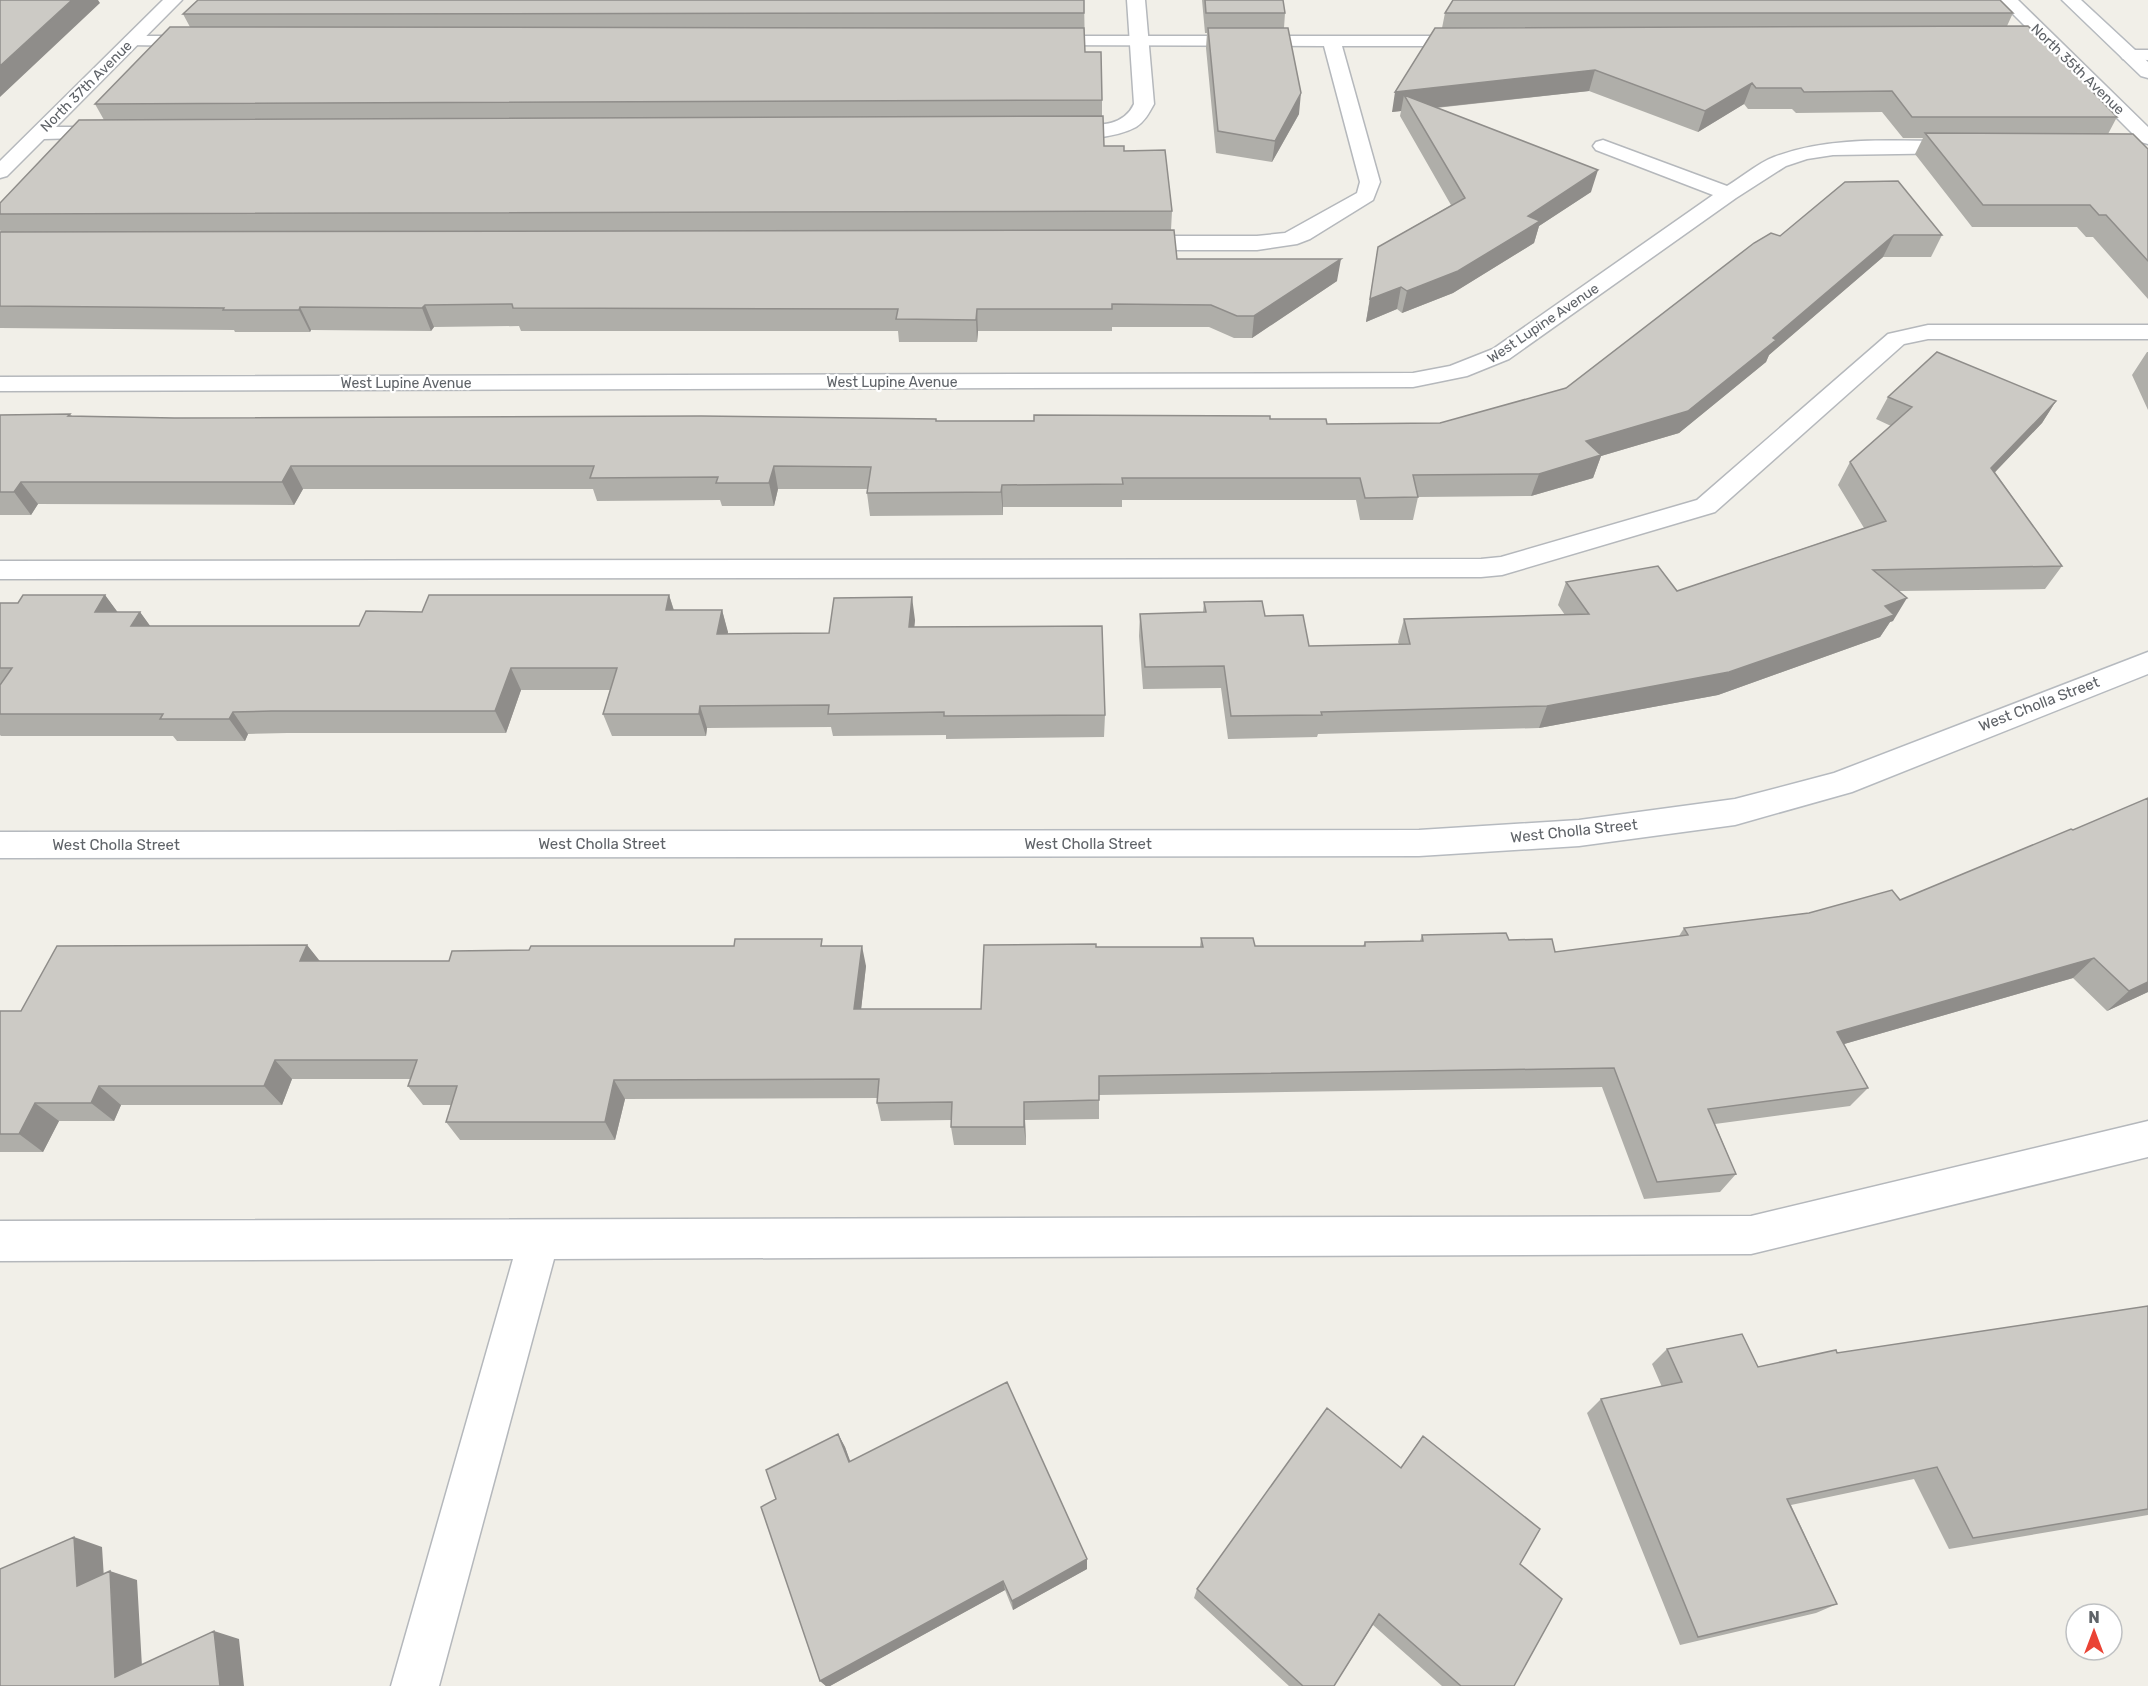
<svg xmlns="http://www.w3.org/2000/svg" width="2148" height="1686" viewBox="0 0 2148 1686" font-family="Rubik,sans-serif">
<rect width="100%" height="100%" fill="#f1efe8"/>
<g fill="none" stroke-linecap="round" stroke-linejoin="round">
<!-- lane casing -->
<g stroke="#b5b8bc" stroke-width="3">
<path id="lane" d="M 132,36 L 201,36 L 207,37 L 210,41 L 207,45 L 201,46 L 126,45 L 123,41 L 126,37 Z
M 1039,36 L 1470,36 L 1476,37 L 1479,41 L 1476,45 L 1470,46 L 1342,46 L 1380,182 L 1373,200 L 1310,239 L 1297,244 L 1257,250 L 1130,250 L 1122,248 L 1119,243 L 1122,238 L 1130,236 L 1257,236 L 1285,233 L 1357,193 L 1360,182 L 1324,46 L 1033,45 L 1030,41 L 1033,37 Z
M 1928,325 L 2148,325 L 2148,339 L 1928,339 L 1904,344 L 1715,512 L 1502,575 L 1481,577 L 0,579 L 0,561 L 1481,559 L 1501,557 L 1697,500 L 1888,334 Z
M 2148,1121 L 2148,1157 L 1751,1254 L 554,1259 L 439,1686 L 391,1686 L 513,1259 L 0,1261 L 0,1221 L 1751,1216 Z"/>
</g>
<!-- street casing -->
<g stroke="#b5b8bc" stroke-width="3">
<path id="street" d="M 163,0 L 182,0 L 56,127 L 112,127 L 119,129 L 122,133 L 119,137 L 44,139 L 7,176 L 0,178 L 0,161 Z
M 1127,0 L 1145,0 L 1154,104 C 1149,113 1145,121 1136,127 C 1114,139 1075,141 1051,135 L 1048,131 L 1051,127 C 1078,120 1119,136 1134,104 Z
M 1999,0 L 2018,0 L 2148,127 L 2148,144 L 2141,142 Z
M 2129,50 L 2148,50 L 2148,60 L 2123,59 L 2120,55 L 2123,51 Z
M 1603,140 L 1727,186 C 1742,177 1758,163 1774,157 C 1833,134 1901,142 1963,141 L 1970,143 L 1973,147 L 1970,151 L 1963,153 L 1833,155 L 1807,159 L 1786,166 L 1736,198 L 1509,359 L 1467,376 L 1413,387 L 0,391 L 0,377 L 1413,373 L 1450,366 L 1493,349 L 1713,195 L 1596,150 L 1593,146 L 1596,142 Z"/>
</g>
<!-- secondary casing -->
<g stroke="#b6babf" stroke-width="3">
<path id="secondary" d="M 2062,0 L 2081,0 L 2148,62 L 2148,78 L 2141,76 Z
M 2148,652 L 2148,674 L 1852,792 L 1735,825 L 1579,846 L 1419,856 L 0,858 L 0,832 L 1419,830 L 1579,820 L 1735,799 L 1834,773 Z"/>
</g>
<!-- lane -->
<use href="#lane" fill="#fff" fill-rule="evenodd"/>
<!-- street -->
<use href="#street" fill="#fff" fill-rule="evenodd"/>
<!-- secondary -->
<use href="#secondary" fill="#fff" fill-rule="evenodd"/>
</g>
<!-- wall -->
<path fill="#afaea9" d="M 1084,0 L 1085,52 L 1102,100 L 1102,116 L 1104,146 L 1124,151 L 1172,211 L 1171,230 L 1177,259 L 1337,281 L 1252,338 L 1234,338 L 1209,327 L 1112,327 L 1112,331 L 978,331 L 977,342 L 899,342 L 898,331 L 521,331 L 519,326 L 434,327 L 431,331 L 311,330 L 310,332 L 235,332 L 234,330 L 0,328 L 0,232 L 1,232 L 0,230 L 0,203 L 104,120 L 95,104 L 190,27 L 183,14 Z
M 1202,0 L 1283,0 L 1285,13 L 1284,28 L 1299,114 L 1272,162 L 1216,153 L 1206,48 L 1207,33 L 1205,33 Z
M 1445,13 L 2013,13 L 2007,26 L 2095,90 L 2093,93 L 2117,117 L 2108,134 L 2148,149 L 2148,299 L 2093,237 L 2086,237 L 2077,227 L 1972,227 L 1915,154 L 1923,138 L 1903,138 L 1882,112 L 1796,113 L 1792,109 L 1748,109 L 1744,104 L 1698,132 L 1589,91 L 1436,108 L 1591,192 L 1539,226 L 1534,243 L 1453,293 L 1402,313 L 1397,309 L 1366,322 L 1378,247 L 1451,205 L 1400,116 L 1401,111 L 1392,112 L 1442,28 Z
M 1942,235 L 1931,257 L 1883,257 L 1769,355 L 1766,362 L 1679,433 L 1601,456 L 1593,478 L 1531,496 L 1418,497 L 1413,520 L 1360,520 L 1356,500 L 1122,500 L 1122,507 L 1003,507 L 1003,515 L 870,516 L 867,493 L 868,489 L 778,489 L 774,506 L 722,506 L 720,500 L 597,501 L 593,489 L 303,489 L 294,505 L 38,504 L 31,515 L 0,515 L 0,415 L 70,414 L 72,416 L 174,418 L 937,421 L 1270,419 L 1327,424 L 1440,423 L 1566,388 L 1780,236 Z
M 2147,352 L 2148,352 L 2148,410 L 2132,375 Z
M 1888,397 L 2056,401 L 2042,423 L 1995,472 L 2062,566 L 2045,589 L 1899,591 L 1893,621 L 1890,622 L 1880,637 L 1718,695 L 1539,728 L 1318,734 L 1317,737 L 1228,739 L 1221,688 L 1143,689 L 1139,636 L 1140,614 L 1203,612 L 1204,602 L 1265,616 L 1309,646 L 1399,644 L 1398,642 L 1404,619 L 1565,615 L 1558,605 L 1566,582 L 1677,591 L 1864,528 L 1838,485 L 1850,462 L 1891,426 L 1876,419 Z
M 105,595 L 117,612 L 140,612 L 150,626 L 359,626 L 422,612 L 669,595 L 674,610 L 722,610 L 728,634 L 829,633 L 915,620 L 914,627 L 1105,715 L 1104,737 L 946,739 L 946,735 L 833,736 L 831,727 L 707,728 L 706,736 L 612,736 L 603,714 L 610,690 L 521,690 L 506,733 L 287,733 L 248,734 L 245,741 L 177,741 L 173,736 L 1,736 L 0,735 L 0,603 L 18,603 Z
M 2148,798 L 2148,992 L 2107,1011 L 2073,978 L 1844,1044 L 1868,1088 L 1850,1106 L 1715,1124 L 1736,1174 L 1720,1192 L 1644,1199 L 1602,1087 L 1099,1095 L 1099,1119 L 1025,1120 L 1026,1145 L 954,1145 L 951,1127 L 952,1120 L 881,1121 L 877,1103 L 877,1098 L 625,1099 L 615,1140 L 460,1140 L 446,1122 L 451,1105 L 423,1105 L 408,1086 L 411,1079 L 292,1079 L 282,1105 L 121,1105 L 114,1121 L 59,1121 L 43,1152 L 0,1152 L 0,1011 L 21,1011 L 307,945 L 319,961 L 449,961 L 824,946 L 866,966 L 861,1009 L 981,1009 L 1096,947 L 1200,947 L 1201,938 L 1255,946 L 1363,946 L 1365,942 L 1420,941 L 1422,935 L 1509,940 L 1555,952 L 1679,936 L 1684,928 L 1809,913 L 1900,900 L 2073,830 Z
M 2148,1306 L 2148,1515 L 1949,1549 L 1914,1479 L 1791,1505 L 1837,1604 L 1816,1613 L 1680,1645 L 1587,1413 L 1601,1399 L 1662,1387 L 1652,1364 L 1667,1349 L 1758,1367 L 1837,1353 Z
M 838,1434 L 845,1447 L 850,1462 L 1087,1559 L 1087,1569 L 1013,1610 L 1005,1590 L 830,1686 L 826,1686 L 820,1681 L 776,1499 Z
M 1423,1436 L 1520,1564 L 1514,1686 L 1442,1686 L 1373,1625 L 1334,1686 L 1289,1686 L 1194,1598 L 1197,1589 L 1400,1468 Z"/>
<!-- shaded-wall -->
<path fill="#8f8d8a" d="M 72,0 L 98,0 L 100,3 L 0,97 L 0,66 Z
M 1595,70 L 1589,91 L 1413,110 L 1404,95 L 1401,111 L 1392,112 L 1395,92 Z
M 1752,83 L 1744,104 L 1698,132 L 1705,111 Z
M 1301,93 L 1299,114 L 1272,162 L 1275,141 Z
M 1598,170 L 1591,192 L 1539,226 L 1534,243 L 1453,293 L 1402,313 L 1407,291 L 1528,216 Z
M 1894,235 L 1883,257 L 1769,355 L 1766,362 L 1679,433 L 1601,456 L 1593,478 L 1531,496 L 1539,474 L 1586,441 L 1773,338 Z
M 1341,259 L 1337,281 L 1252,338 L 1254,316 Z
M 1401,287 L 1397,309 L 1366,322 L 1370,299 Z
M 425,305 L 434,327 L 431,331 L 422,308 Z
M 300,307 L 311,330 L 310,332 L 299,310 Z
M 977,309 L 978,331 L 977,342 L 976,320 Z
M 2056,401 L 2042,423 L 1977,491 L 1991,468 Z
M 291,466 L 303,489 L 294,505 L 282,482 Z
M 774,466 L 778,489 L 774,506 L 769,483 Z
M 21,482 L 38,504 L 31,515 L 14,492 Z
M 1002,485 L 1003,507 L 1003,515 L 1001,492 Z
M 105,595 L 122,618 L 95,612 Z
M 669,595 L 676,618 L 666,610 Z
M 912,597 L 915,620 L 912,650 L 909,627 Z
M 1907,598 L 1893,621 L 1890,622 L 1880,637 L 1718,695 L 1539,728 L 1547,706 L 1885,606 Z
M 722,610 L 728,632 L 723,657 L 717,634 Z
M 140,612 L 156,634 L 131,626 Z
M 511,668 L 521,690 L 506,733 L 495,711 Z
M 700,706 L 707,728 L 706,736 L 699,714 Z
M 233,712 L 248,734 L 245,741 L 229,719 Z
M 307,945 L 323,965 L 300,961 Z
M 862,946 L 866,966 L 859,1028 L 854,1009 Z
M 2094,958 L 2073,978 L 1820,1051 L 1837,1032 Z
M 2148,982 L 2148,992 L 2107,1011 L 2129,991 Z
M 275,1060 L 292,1079 L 282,1105 L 264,1086 Z
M 614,1080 L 625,1099 L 615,1140 L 605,1122 Z
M 99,1086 L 121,1105 L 114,1121 L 91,1103 Z
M 1024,1102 L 1025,1120 L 1026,1145 L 1024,1127 Z
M 35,1103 L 59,1121 L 43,1152 L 19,1134 Z
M 838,1434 L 845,1447 L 855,1474 L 849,1462 Z
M 74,1537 L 102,1547 L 105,1595 L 77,1586 Z
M 1087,1559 L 1087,1569 L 1013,1610 L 1012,1601 Z
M 110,1571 L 137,1580 L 143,1684 L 115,1677 Z
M 1003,1581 L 1005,1590 L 830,1686 L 826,1686 L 820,1681 Z
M 214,1631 L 239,1639 L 244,1686 L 220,1686 Z"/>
<!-- building -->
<path fill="#cccac5" stroke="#8f8d8a" stroke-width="1.5" d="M 0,0 L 72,0 L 0,66 Z
M 198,0 L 1084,0 L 1084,13 L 183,14 Z
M 1205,0 L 1283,0 L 1285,13 L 1206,13 Z
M 1453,0 L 2000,0 L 2013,13 L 1445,13 Z
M 2028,26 L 2095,90 L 2091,90 L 2117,117 L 1912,117 L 1892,91 L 1804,92 L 1801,88 L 1756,88 L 1752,83 L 1705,111 L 1595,70 L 1395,92 L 1435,28 Z
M 170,27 L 1084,28 L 1085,52 L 1101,52 L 1102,100 L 95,104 Z
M 1208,28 L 1288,28 L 1301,93 L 1275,141 L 1218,131 Z
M 1404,95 L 1598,170 L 1528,216 L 1540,221 L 1458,271 L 1407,291 L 1401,287 L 1370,299 L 1378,247 L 1465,198 Z
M 1103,116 L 1104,146 L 1124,146 L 1124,151 L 1165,150 L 1172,211 L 0,214 L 0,203 L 79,120 Z
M 1925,133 L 2133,134 L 2148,149 L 2148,261 L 2106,215 L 2099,215 L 2090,205 L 1983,205 Z
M 1898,181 L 1942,235 L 1894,235 L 1773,338 L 1776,340 L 1688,411 L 1586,441 L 1601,455 L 1539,474 L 1413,475 L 1418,497 L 1365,498 L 1360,478 L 1122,478 L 1123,484 L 1002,485 L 1001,492 L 867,493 L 871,467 L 774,466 L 769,483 L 716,483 L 718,477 L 590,478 L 594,466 L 291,466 L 282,482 L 21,482 L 14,492 L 0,492 L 0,415 L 70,414 L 68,416 L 174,418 L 701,416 L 936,419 L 936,421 L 1034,421 L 1034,415 L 1270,416 L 1270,419 L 1326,419 L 1327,424 L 1440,423 L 1566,388 L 1754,243 L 1771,233 L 1780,236 L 1845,182 Z
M 1174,230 L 1177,259 L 1341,259 L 1254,316 L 1237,316 L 1211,305 L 1112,304 L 1112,309 L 977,309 L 976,320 L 896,319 L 898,309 L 513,308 L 512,304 L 425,305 L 422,308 L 300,307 L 299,310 L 223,310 L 224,308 L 0,306 L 0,232 Z
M 1937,352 L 2056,401 L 1991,468 L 2062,566 L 1873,570 L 1907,598 L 1885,606 L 1894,615 L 1729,672 L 1547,706 L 1321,712 L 1322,715 L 1231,716 L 1224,666 L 1145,667 L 1140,614 L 1206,612 L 1204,602 L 1262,601 L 1265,616 L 1303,615 L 1309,646 L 1410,644 L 1404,619 L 1589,614 L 1566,582 L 1658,566 L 1677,591 L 1886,521 L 1850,462 L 1912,407 L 1888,397 Z
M 23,595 L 105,595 L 95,612 L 140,612 L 131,626 L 359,626 L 366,611 L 422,612 L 429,595 L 669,595 L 666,610 L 722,610 L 717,634 L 829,633 L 834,598 L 912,597 L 909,627 L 1102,626 L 1105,715 L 944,716 L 944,712 L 828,714 L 829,705 L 700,706 L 699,714 L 603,714 L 617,668 L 511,668 L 495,711 L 272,711 L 233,712 L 229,719 L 160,719 L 163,714 L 0,714 L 0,685 L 12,668 L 0,668 L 0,603 L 18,603 Z
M 2148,798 L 2148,982 L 2129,991 L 2094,958 L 1837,1032 L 1868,1088 L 1708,1109 L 1736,1174 L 1657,1182 L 1614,1068 L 1099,1076 L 1099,1100 L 1024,1102 L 1024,1127 L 951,1127 L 952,1102 L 877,1103 L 879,1079 L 614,1080 L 605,1122 L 446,1122 L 457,1086 L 408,1086 L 417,1060 L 275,1060 L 264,1086 L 99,1086 L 91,1103 L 35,1103 L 19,1134 L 0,1134 L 0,1011 L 21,1011 L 57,946 L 307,945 L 300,961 L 449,961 L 452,951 L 529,950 L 531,946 L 734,946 L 735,939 L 822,939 L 821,946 L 862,946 L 854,1009 L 981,1009 L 984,945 L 1096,944 L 1096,947 L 1203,947 L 1201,938 L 1253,938 L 1255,946 L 1365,946 L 1365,942 L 1423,941 L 1422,935 L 1506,933 L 1509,940 L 1552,939 L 1555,952 L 1688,935 L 1684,928 L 1809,913 L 1892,890 L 1900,900 L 2071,829 L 2073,830 Z
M 2148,1306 L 2148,1509 L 1973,1538 L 1937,1467 L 1787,1499 L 1837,1604 L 1698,1637 L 1601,1399 L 1682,1382 L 1667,1349 L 1742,1334 L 1758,1367 L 1836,1350 L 1837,1353 Z
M 1007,1382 L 1087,1559 L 1012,1601 L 1003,1581 L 820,1681 L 761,1507 L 776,1499 L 766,1470 L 838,1434 L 849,1462 Z
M 1327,1408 L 1401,1468 L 1423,1436 L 1540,1529 L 1520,1564 L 1562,1599 L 1514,1686 L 1461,1686 L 1379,1614 L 1334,1686 L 1303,1686 L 1197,1589 Z
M 74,1537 L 77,1586 L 110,1571 L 115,1677 L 214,1631 L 220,1686 L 0,1686 L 0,1569 Z"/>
<g text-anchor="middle" stroke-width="4.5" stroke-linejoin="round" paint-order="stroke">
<!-- far-street labels -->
<g font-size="14" fill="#5f6368" stroke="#fff">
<text transform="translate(2078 69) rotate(44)" y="5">North 35th Avenue</text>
<text transform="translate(86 86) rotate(-45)" y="5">North 37th Avenue</text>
<text transform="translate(1543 323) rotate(-34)" y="5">West Lupine Avenue</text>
<text x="892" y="387">West Lupine Avenue</text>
<text x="406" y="388">West Lupine Avenue</text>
</g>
<!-- street labels -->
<g font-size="15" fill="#5f6368" stroke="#fff">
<text transform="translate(2039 704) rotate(-21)" y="5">West Cholla Street</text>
<text transform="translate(1574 831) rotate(-6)" y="5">West Cholla Street</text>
<text x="602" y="849">West Cholla Street</text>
<text x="1088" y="849">West Cholla Street</text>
<text x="116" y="850">West Cholla Street</text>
</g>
</g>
<!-- north arrow -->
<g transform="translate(2094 1632)"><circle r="28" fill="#ffffff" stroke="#bfc1c3" stroke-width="1.5"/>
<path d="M0-4.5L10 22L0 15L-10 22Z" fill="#ea4335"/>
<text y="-9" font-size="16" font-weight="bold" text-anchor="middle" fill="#5f6368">N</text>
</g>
</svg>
